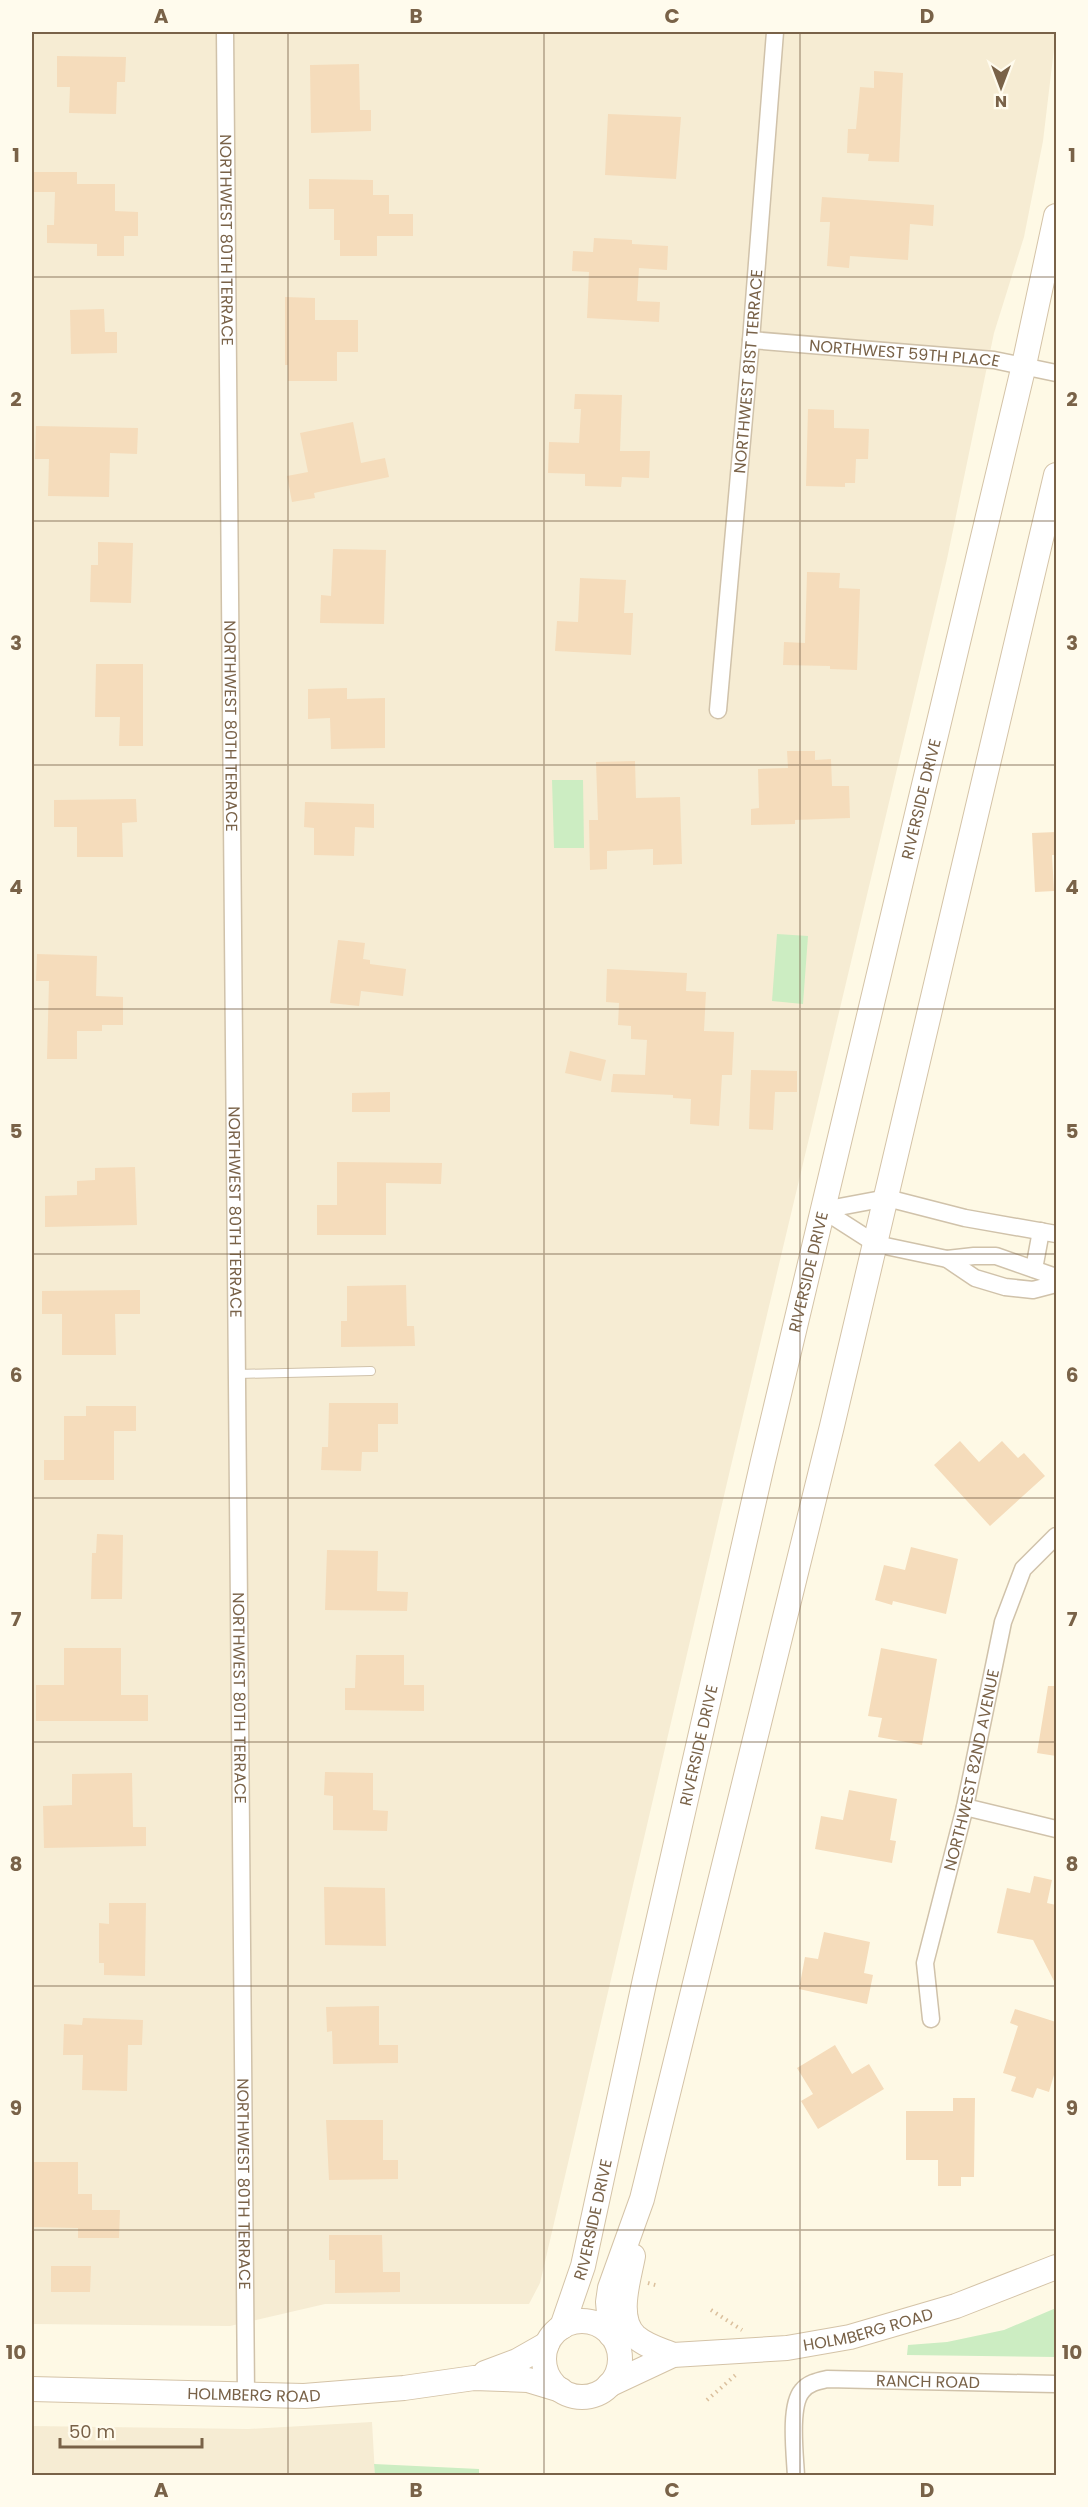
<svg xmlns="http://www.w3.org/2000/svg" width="1088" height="2507" viewBox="0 0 1088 2507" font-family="Poppins,sans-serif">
<rect width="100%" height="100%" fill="#fef9e5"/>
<!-- residential -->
<path fill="#f6ecd3" d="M 32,32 L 1056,32 L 1043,141 L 1024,237 L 994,333 L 947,559 L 730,1470 L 540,2283 L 529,2304 L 325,2304 L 230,2326 L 32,2324 Z
M 372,2422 L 375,2475 L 32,2476 L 32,2426 L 248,2429 Z"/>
<!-- green -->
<path fill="#ccedc2" d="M 552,780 L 583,780 L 584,848 L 554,848 Z
M 777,934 L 808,936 L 803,1004 L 772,1001 Z
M 1056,2308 L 1056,2357 L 907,2355 L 908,2345 L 947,2342 L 1004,2330 Z
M 374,2464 L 479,2469 L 479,2475 L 375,2475 Z"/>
<!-- building -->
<path fill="#f5dcbb" d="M 57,56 L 126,57 L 125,82 L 117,82 L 116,114 L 69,113 L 70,87 L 57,87 Z
M 359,64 L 360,110 L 371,110 L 371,131 L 311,133 L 310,65 Z
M 874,71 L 903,73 L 899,162 L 868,161 L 869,154 L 847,153 L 848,129 L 856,129 L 860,87 L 874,88 Z
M 608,114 L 681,117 L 676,179 L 605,175 Z
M 32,172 L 77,172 L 77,184 L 115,184 L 115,211 L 138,212 L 138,236 L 124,236 L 124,256 L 97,256 L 97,244 L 47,243 L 47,225 L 54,225 L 55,192 L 32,192 Z
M 309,179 L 373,180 L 373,195 L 389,195 L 389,214 L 413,214 L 413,236 L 377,236 L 377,256 L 340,256 L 340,240 L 334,240 L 334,209 L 309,209 Z
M 822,197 L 934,205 L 933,226 L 910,224 L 908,260 L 850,256 L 849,268 L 827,266 L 830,222 L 820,222 Z
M 594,238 L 632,240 L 632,244 L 668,246 L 667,270 L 639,268 L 637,301 L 660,302 L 659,322 L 587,318 L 589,272 L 572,271 L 573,251 L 593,252 Z
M 285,297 L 315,298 L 315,320 L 358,320 L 358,352 L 337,352 L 337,381 L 288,381 L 288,365 L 285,365 Z
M 104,309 L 105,332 L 117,332 L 117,353 L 71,354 L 70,310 Z
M 575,394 L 622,395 L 620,451 L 650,451 L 649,478 L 622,477 L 621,487 L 585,486 L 585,474 L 548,473 L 549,442 L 579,443 L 581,409 L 574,409 Z
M 808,409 L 834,410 L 834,428 L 869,429 L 868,459 L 856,459 L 855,483 L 845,483 L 845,487 L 806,486 Z
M 353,422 L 361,463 L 385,458 L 389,477 L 314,493 L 315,498 L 292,502 L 287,476 L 308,472 L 300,433 Z
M 36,426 L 138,428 L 137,454 L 110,453 L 109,497 L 48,496 L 49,459 L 35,459 Z
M 98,542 L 133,543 L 131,603 L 90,602 L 91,565 L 98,565 Z
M 333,549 L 386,550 L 384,624 L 320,623 L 321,595 L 331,596 Z
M 807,572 L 840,573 L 839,588 L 860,589 L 857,670 L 830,669 L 830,666 L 783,665 L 784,642 L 805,643 Z
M 580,578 L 626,580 L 624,613 L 633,613 L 631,655 L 555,651 L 557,621 L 578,622 Z
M 96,664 L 143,664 L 143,746 L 119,746 L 120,717 L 95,717 Z
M 347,688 L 347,699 L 385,698 L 385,748 L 331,749 L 330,718 L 308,719 L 308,689 Z
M 787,751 L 815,751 L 815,760 L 831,759 L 832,786 L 849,786 L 850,818 L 795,820 L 795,824 L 751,825 L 751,809 L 759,808 L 758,769 L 788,768 Z
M 635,761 L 636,798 L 680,797 L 682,864 L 653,865 L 653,849 L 607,851 L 607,869 L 590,870 L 589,820 L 598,820 L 596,762 Z
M 136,799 L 137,822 L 122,823 L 123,857 L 77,857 L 77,827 L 54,827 L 54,800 Z
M 305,802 L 374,804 L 374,828 L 355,827 L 354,856 L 314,855 L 314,828 L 304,827 Z
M 1056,832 L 1056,855 L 1052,855 L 1054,891 L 1035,892 L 1032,833 Z
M 338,940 L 365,943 L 363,959 L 370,960 L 370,964 L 406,969 L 403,996 L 361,991 L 359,1006 L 330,1003 Z
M 37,954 L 97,956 L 96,996 L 123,997 L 123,1025 L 102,1025 L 102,1031 L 77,1031 L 77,1059 L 47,1059 L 49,981 L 36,981 Z
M 607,969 L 687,973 L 686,991 L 706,992 L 704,1031 L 734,1032 L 732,1075 L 722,1075 L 719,1126 L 690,1124 L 691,1099 L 673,1098 L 673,1095 L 611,1092 L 613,1074 L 645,1075 L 647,1040 L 631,1039 L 631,1026 L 618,1025 L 619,1003 L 606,1002 Z
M 570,1051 L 606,1060 L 601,1081 L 565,1073 Z
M 751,1070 L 797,1071 L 797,1092 L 775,1092 L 773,1130 L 749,1129 Z
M 390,1092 L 390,1112 L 352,1112 L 352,1093 Z
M 337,1162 L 442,1163 L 441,1184 L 386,1183 L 386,1235 L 317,1235 L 317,1205 L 337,1205 Z
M 135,1167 L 137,1225 L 45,1227 L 45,1196 L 77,1195 L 77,1181 L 95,1180 L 95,1168 Z
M 406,1285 L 407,1326 L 414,1326 L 415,1346 L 341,1347 L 341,1321 L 347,1321 L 347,1286 Z
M 140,1290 L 140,1314 L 115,1314 L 116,1355 L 62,1355 L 62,1314 L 42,1314 L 42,1291 Z
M 329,1403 L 398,1403 L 398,1424 L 378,1424 L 378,1452 L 362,1452 L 361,1471 L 321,1470 L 322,1447 L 328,1447 Z
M 86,1406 L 136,1406 L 136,1431 L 114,1431 L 114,1480 L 44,1480 L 44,1460 L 64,1460 L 64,1416 L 86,1416 Z
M 960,1441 L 979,1462 L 1002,1441 L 1018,1458 L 1024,1453 L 1045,1476 L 990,1526 L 934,1465 Z
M 97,1534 L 123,1535 L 122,1599 L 91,1599 L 92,1553 L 96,1553 Z
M 911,1547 L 958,1559 L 946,1614 L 893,1601 L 892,1605 L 875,1600 L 884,1565 L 905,1570 Z
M 327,1550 L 378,1551 L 377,1591 L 408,1592 L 407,1611 L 325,1610 Z
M 64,1648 L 121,1648 L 121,1695 L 148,1695 L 148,1721 L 36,1721 L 36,1685 L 64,1685 Z
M 881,1648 L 937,1659 L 922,1745 L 878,1737 L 882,1718 L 868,1716 Z
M 356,1655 L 404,1655 L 404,1685 L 424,1685 L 424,1711 L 345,1710 L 345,1688 L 355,1688 Z
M 1048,1686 L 1056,1686 L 1056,1756 L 1037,1753 Z
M 325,1772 L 373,1773 L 373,1810 L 388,1811 L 387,1831 L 333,1830 L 333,1796 L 324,1795 Z
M 132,1773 L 133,1827 L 146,1827 L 146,1846 L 44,1848 L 43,1806 L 72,1805 L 72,1774 Z
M 849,1790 L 897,1799 L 890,1840 L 896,1841 L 892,1863 L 815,1849 L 821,1816 L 843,1820 Z
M 1034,1876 L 1052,1880 L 1047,1903 L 1056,1905 L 1056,1985 L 1033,1940 L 997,1933 L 1007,1888 L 1030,1893 Z
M 324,1887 L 385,1888 L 386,1946 L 325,1945 Z
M 109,1903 L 146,1903 L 145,1976 L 104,1975 L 104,1963 L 99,1963 L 99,1923 L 109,1924 Z
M 824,1932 L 870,1942 L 864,1973 L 873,1975 L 867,2004 L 799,1989 L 805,1957 L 818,1959 Z
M 379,2006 L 379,2045 L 398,2045 L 398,2063 L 333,2064 L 332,2031 L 327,2032 L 326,2007 Z
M 1015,2009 L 1056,2022 L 1056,2068 L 1049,2092 L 1037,2088 L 1033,2098 L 1011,2091 L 1016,2077 L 1003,2073 L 1018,2026 L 1010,2023 Z
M 83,2018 L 143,2020 L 142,2045 L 128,2045 L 127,2091 L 82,2090 L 83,2055 L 63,2055 L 64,2024 L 82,2025 Z
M 835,2045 L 852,2074 L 869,2064 L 884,2089 L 818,2129 L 801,2101 L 813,2094 L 797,2068 Z
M 953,2098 L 975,2098 L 974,2177 L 961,2177 L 961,2186 L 938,2186 L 938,2160 L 906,2160 L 906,2111 L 953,2111 Z
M 326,2120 L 383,2120 L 383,2160 L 398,2160 L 398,2179 L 329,2180 Z
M 32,2162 L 78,2162 L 78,2194 L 92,2194 L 92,2210 L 120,2210 L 119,2238 L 78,2238 L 78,2228 L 32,2227 Z
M 329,2235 L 382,2235 L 383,2272 L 400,2272 L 400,2292 L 335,2293 L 335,2260 L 329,2260 Z
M 51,2266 L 91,2266 L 90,2292 L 51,2292 Z"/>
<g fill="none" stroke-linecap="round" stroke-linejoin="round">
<!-- lane casing -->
<g stroke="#d0c2aa" stroke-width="10">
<path id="lane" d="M 238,1374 L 371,1371"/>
</g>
<!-- street casing -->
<g stroke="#d0c2aa" stroke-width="19">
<g id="street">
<path id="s1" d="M 225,32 L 246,2395"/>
<path id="s2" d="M 751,340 L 994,360 L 1056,373"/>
<path id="s3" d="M 718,710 L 751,340 L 775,32"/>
<path d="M 823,1210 L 876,1244 L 947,1259 L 974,1256 L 996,1256 L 1056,1277"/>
<path d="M 823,1210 L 887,1198 L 965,1218 L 1056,1234"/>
<path d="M 947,1259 L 975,1278 L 1005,1287 L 1033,1290 L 1056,1284"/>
<path d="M 1034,1269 L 1041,1231"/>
<path d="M 965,1807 L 1056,1829"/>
<path id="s4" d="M 931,2019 L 925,1963 L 965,1807 L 1003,1622 L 1023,1569 L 1056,1536"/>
<path id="s5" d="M 796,2476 C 795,2455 789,2406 802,2391 C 808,2383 818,2381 827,2379 L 1056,2384"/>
</g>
</g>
<!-- secondary casing -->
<g stroke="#d4c3a7" stroke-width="26">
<g id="secondary">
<path d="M 633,2256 C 629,2279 615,2319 636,2337 C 646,2346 661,2350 673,2355"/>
<circle cx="582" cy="2359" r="38"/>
<path id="s6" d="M 562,2327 L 583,2266 L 645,1979 L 763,1461 L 1024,365 L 1056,216"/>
<path d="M 611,2335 L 608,2302 L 610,2288 L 642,2199 L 832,1426 L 1056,475"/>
<path d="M 485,2373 L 517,2361 L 547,2344"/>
<path id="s7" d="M 609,2385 L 673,2355 L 787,2348 L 850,2337 L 956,2306 L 1056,2267"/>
<path id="s8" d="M 32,2389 L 304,2396 L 404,2388 L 474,2378 L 528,2380 L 561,2390"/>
</g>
</g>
<!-- path -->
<path stroke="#dbc09d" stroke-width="4" stroke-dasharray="1.5 4.5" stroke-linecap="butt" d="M 648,2283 L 659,2286
M 711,2310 L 742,2330
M 707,2400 L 738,2373"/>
<!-- lane -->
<use href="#lane" stroke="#fff" stroke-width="8"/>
<!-- street -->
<use href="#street" stroke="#fff" stroke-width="16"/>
<!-- secondary -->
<use href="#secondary" stroke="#fff" stroke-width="24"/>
</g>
<!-- grid -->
<path fill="none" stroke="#796248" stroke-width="1.5" stroke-opacity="0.55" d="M 288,32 L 288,2476M 544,32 L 544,2476M 800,32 L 800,2476M 32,277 L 1056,277M 32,521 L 1056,521M 32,765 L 1056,765M 32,1009 L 1056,1009M 32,1254 L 1056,1254M 32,1498 L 1056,1498M 32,1742 L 1056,1742M 32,1986 L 1056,1986M 32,2230 L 1056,2230"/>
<g text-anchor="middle" stroke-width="4.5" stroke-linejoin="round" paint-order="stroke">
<!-- street labels -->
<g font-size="16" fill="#796248" stroke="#fffbed">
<text dy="6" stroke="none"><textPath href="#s1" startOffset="208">NORTHWEST 80TH TERRACE</textPath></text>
<text dy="6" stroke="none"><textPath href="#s2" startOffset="154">NORTHWEST 59TH PLACE</textPath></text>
<text dy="6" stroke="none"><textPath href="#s3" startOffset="340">NORTHWEST 81ST TERRACE</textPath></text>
<text dy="6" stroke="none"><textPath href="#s1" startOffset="694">NORTHWEST 80TH TERRACE</textPath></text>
<text dy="6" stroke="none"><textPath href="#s6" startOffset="1570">RIVERSIDE DRIVE</textPath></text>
<text dy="6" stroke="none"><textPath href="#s1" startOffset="1180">NORTHWEST 80TH TERRACE</textPath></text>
<text dy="6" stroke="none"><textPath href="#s6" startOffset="1084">RIVERSIDE DRIVE</textPath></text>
<text dy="6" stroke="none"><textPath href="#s1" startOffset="1666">NORTHWEST 80TH TERRACE</textPath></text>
<text dy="6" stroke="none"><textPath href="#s6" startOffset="598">RIVERSIDE DRIVE</textPath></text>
<text dy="6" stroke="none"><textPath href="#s4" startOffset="255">NORTHWEST 82ND AVENUE</textPath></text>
<text dy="6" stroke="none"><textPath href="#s1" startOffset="2152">NORTHWEST 80TH TERRACE</textPath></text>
<text dy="6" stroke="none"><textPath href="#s6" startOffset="112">RIVERSIDE DRIVE</textPath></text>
<text dy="6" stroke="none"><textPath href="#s7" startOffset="268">HOLMBERG ROAD</textPath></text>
<text dy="6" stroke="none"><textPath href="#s5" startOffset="216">RANCH ROAD</textPath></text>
<text dy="6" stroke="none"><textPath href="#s8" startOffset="222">HOLMBERG ROAD</textPath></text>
</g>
</g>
<!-- border -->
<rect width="1088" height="2507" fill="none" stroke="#fffbed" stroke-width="66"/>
<!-- north arrow -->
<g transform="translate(1001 87) rotate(180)" stroke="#fffbed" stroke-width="4.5" paint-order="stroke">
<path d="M0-4.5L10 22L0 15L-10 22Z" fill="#796248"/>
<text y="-9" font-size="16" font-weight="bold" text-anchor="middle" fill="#796248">N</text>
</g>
<!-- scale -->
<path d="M60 2438v9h142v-9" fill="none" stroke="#796248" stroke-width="3"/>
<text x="69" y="2438" font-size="18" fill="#796248" stroke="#fffbed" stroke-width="4.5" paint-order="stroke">50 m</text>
<rect x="33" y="33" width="1022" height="2441" fill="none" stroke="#796248" stroke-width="2"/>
<g font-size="20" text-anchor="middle" font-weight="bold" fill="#796248">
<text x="161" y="23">A</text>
<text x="416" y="23">B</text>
<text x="672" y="23">C</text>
<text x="927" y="23">D</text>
<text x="16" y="162">1</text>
<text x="1072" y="162">1</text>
<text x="16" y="406">2</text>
<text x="1072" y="406">2</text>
<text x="16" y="650">3</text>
<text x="1072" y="650">3</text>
<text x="16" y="894">4</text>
<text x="1072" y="894">4</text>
<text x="16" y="1138">5</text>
<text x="1072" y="1138">5</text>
<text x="16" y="1382">6</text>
<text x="1072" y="1382">6</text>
<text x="16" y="1626">7</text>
<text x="1072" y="1626">7</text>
<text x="16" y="1871">8</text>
<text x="1072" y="1871">8</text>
<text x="16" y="2115">9</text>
<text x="1072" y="2115">9</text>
<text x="16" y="2359">10</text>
<text x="1072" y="2359">10</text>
<text x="161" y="2497">A</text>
<text x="416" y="2497">B</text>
<text x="672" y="2497">C</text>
<text x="927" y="2497">D</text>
</g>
</svg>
